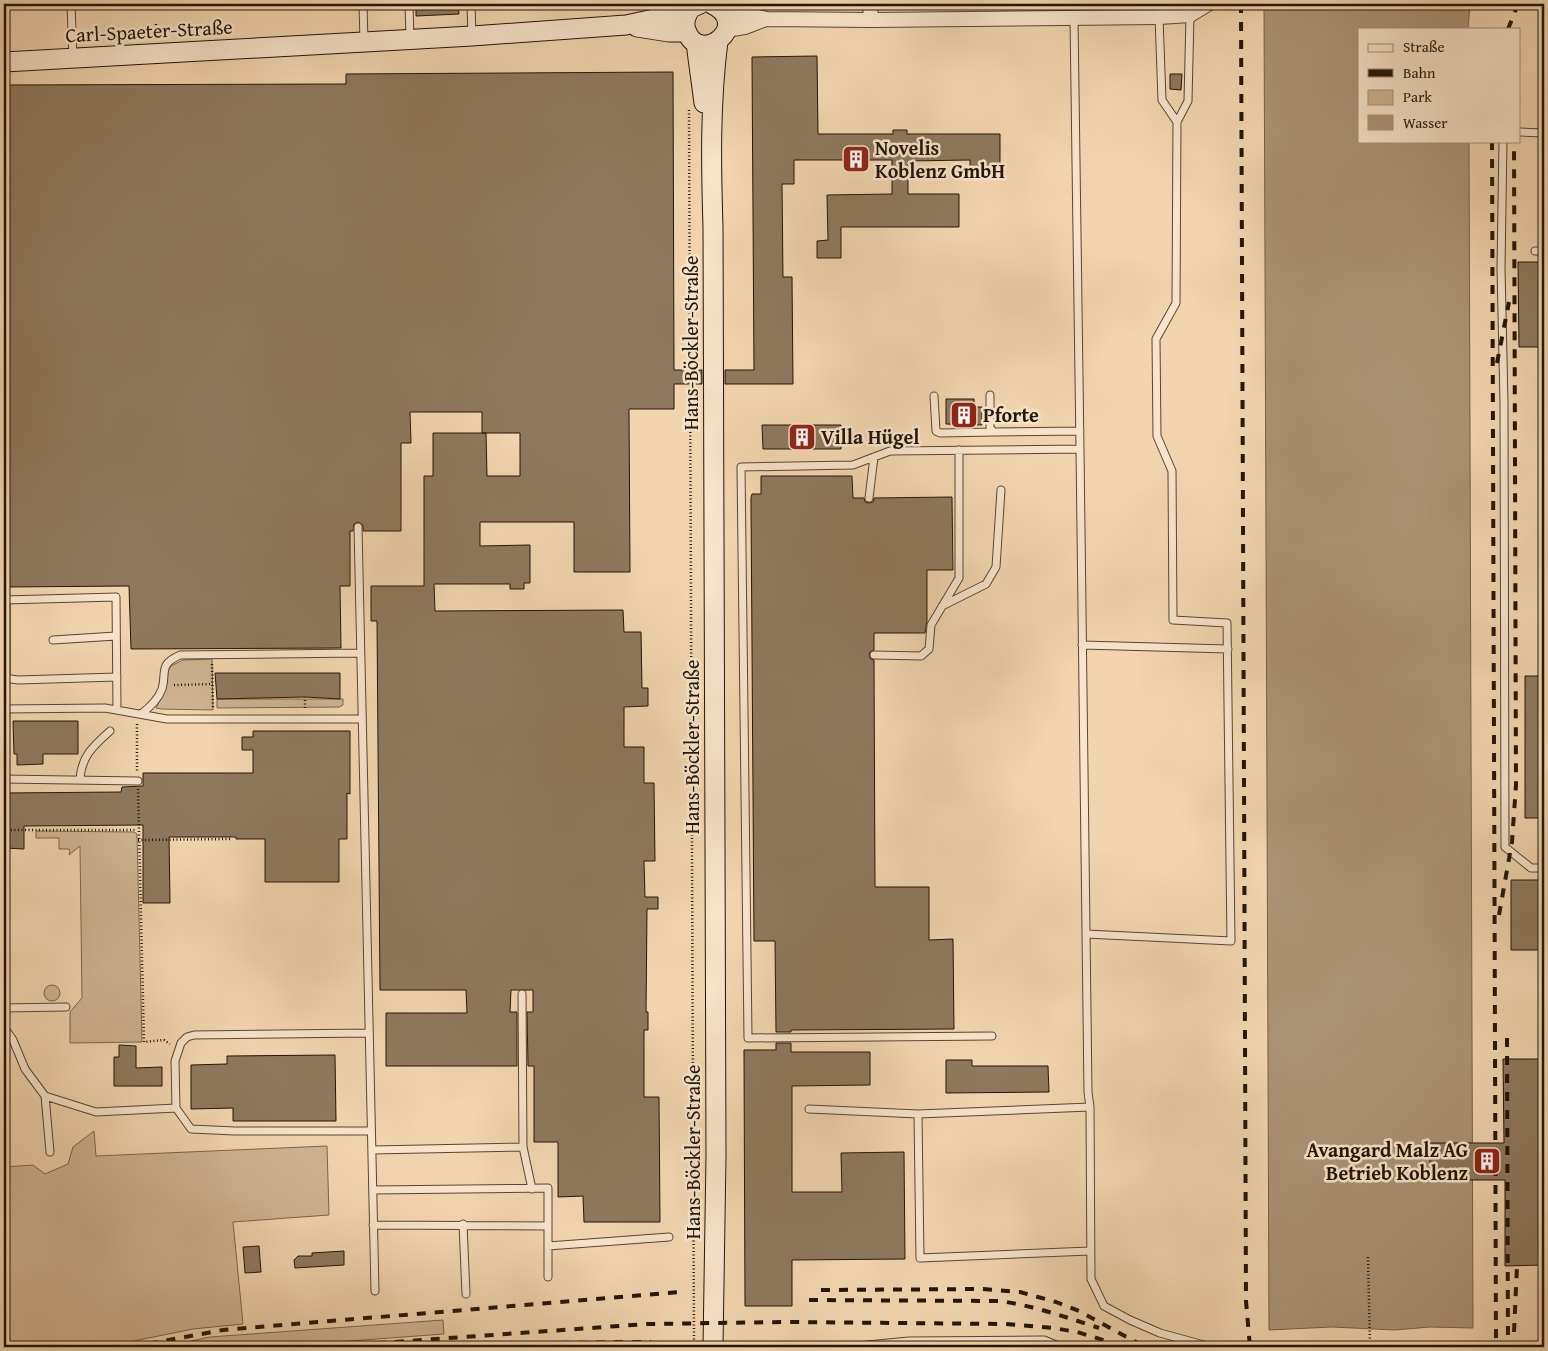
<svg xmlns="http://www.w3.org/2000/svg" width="1548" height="1351" viewBox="0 0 1548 1351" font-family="'Gentium Book Plus',serif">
<rect width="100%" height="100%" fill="#f2d5af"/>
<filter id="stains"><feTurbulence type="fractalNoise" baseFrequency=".004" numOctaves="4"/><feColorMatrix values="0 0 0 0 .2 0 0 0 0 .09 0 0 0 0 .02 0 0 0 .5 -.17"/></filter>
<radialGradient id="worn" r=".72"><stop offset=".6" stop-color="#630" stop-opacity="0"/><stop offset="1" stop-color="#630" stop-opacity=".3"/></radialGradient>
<!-- green -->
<path fill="#cfb592" stroke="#78664c" d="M 212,659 L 213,710 L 161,709 L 156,708 L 166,688 L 166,675 L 171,666 L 183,660 Z
M 217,699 L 343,699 L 343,705 L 339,707 L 217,708 Z
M 36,831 L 134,832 L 137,834 L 142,1042 L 70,1043 L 70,1012 L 82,998 L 80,846 L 69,855 L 70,851 L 69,849 L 59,849 L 59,838 L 36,838 Z
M44 993a8 8 0 1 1 16 0a8 8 0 1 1-16 0Z
M 94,1131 L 96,1156 L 327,1146 L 329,1215 L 233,1222 L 243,1324 L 193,1329 L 104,1347 L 4,1347 L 4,1167 L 33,1165 L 45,1174 L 68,1164 L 73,1147 Z
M 443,1320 L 444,1334 L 269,1347 L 162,1347 L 210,1337 Z"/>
<!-- water -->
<path fill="#ab9476" stroke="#74624a" d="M 1264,4 L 1470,4 L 1468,29 L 1359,29 L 1359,141 L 1469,141 L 1473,1328 L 1430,1327 L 1395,1330 L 1332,1327 L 1269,1330 Z"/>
<!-- building -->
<path fill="#8e795e" stroke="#221607" d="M 418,4 L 458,4 L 459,14 L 416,16 L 416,8 Z
M 817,56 L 818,134 L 893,134 L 893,130 L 907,130 L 907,134 L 1000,134 L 1000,176 L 970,176 L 970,160 L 908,161 L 908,194 L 959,194 L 959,227 L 841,227 L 841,258 L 817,258 L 817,241 L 828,240 L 827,195 L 892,194 L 892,160 L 794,160 L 794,184 L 782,184 L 783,277 L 792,277 L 793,384 L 725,384 L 725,370 L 754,370 L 752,57 Z
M 673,72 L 674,370 L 702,370 L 702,384 L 674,384 L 674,409 L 629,409 L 630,572 L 574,572 L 574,522 L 480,522 L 480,546 L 530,545 L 530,583 L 524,583 L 524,589 L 510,589 L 510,584 L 434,584 L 435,611 L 623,610 L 624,632 L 641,632 L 642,688 L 648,688 L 648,706 L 624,707 L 624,747 L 644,747 L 644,783 L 654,783 L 655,861 L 644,861 L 645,897 L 658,897 L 658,909 L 647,909 L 646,1012 L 648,1012 L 648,1030 L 644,1030 L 644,1097 L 659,1097 L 660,1222 L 584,1222 L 583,1196 L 558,1197 L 558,1142 L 534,1142 L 534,1066 L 528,1066 L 527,1012 L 533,1012 L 533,990 L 511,990 L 510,1012 L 517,1012 L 517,1066 L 386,1066 L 386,1013 L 467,1013 L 466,990 L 380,990 L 377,621 L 371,621 L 371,586 L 424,586 L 424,476 L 433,476 L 433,433 L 486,433 L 487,476 L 520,476 L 520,433 L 482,433 L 482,412 L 410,412 L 411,443 L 401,443 L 401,531 L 363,531 L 363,525 L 358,522 L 354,524 L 353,531 L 350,531 L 350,586 L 340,586 L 341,648 L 131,649 L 129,586 L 4,587 L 4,85 L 346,84 L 346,74 Z
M 1170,74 L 1182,74 L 1181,90 L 1170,89 Z
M 1518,262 L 1544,262 L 1544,347 L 1519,347 Z
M 946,399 L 974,399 L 974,407 L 982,407 L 982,425 L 946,424 Z
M 762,425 L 841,425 L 841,449 L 763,449 Z
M 761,476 L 852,476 L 853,498 L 864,498 L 865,502 L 869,503 L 873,502 L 874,498 L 952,497 L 953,570 L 927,570 L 927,621 L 925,633 L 874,633 L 874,650 L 870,652 L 869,655 L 871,659 L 874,660 L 875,887 L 929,887 L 929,940 L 953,939 L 954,1029 L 791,1030 L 791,1032 L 776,1032 L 775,941 L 754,941 L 751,498 L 752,494 L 761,494 Z
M 215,673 L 340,673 L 340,699 L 305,697 L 217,699 Z
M 1525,676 L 1544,676 L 1544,818 L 1525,818 Z
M 13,721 L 78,721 L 78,754 L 43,754 L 43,764 L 17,765 L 17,754 L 14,754 Z
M 253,731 L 350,731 L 350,794 L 347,793 L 347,839 L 339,839 L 339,882 L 265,882 L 265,839 L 236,839 L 236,837 L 169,837 L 170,903 L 143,903 L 143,825 L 24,826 L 24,849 L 5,848 L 4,793 L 121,792 L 122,787 L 143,786 L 143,773 L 253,773 L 253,750 L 242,750 L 242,737 L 253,737 Z
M 1511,880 L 1544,880 L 1544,950 L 1511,950 Z
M 776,1043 L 791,1043 L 791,1052 L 870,1052 L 870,1085 L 792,1086 L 792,1192 L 842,1192 L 841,1153 L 904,1152 L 905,1259 L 792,1260 L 792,1306 L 745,1306 L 744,1050 L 776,1050 Z
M 119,1045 L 136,1046 L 136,1068 L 162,1067 L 162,1086 L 114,1086 L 114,1057 L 119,1057 Z
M 335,1055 L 336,1121 L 233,1121 L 233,1108 L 191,1109 L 191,1065 L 227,1064 L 227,1056 Z
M 1503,1059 L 1544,1059 L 1544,1265 L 1505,1266 L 1505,1180 L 1430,1180 L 1430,1143 L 1504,1143 Z
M 946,1060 L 972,1060 L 972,1066 L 1048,1066 L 1049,1092 L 946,1093 Z
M 259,1246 L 261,1272 L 245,1273 L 243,1247 Z
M 344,1251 L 344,1265 L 295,1268 L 294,1260 L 298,1256 L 312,1256 L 312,1253 Z"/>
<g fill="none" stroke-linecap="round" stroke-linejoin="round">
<!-- lane casing -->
<g stroke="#564631" stroke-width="9">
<path id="lane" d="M 71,4 L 73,58
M 363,4 L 364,42
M 471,4 L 472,36
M 1159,17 L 1162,100 L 1177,122
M 410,39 L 409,4 L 413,4
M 1519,132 L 1544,133
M 1503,141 L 1501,268 L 1504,403 L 1505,847 L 1531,868 L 1544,868
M 1535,251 L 1544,251
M 990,395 L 990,427 L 993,432 L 1080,431
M 934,396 L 936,431 L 940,433 L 993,432
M 1080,449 L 1088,1092 L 1090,1107
M 869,498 L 874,457
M 358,527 L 375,1291
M 4,600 L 116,597 L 117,710
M 942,606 L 986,584 L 996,567 L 1001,490
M 53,640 L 116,636
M 1082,645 L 1228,649
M 874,655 L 921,656 L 929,649 L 931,625 L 959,578 L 959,450
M 4,678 L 18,680 L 117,677
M 6,679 L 6,600
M 4,709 L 105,708 L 167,719 L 362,719
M 141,714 C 149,708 158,700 162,689 C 167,672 158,665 180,655 L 360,653
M 4,779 L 138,781
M 80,780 C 81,757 93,746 110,731
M 1086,934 L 1231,941 L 1227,623 L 1173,620 L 1172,471 L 1157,436 L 1156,339 L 1176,303 L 1177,122 L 1188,101 L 1190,15
M 522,994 L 523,1147 L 532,1189
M 4,1008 L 66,1007
M 4,1009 L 5,1014 L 4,1021
M 4,1027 L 13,1040 L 25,1069 L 45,1096 L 96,1112 L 176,1108
M 369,1033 L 194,1035 L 187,1037 L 181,1043 L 175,1061 L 176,1108 L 191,1129 L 235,1131 L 371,1131
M 992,1036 L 748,1038 L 741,467 L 853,465 L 890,451 L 1080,449 L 1074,18
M 45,1096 L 50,1152
M 809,1109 L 918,1114
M 372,1150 L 523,1147
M 373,1190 L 548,1188 L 548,1277
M 463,1224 L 466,1294
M 373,1225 L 548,1226
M 548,1246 L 669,1237
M 1090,1251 L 920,1258 L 918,1114 L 1090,1107 L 1091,1279 L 1104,1306 L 1130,1320 L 1160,1333 L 1211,1347
M 847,1347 L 909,1341 L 1044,1340 L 1061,1347"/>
</g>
<!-- street casing -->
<g stroke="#564631" stroke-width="16">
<path id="street" d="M 870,4 L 871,20
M 725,14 L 745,14 L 767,19 L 871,20 L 1159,17 L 1190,15 L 1208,4
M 726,30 L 745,27 L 766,19"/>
</g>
<!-- secondary casing -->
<g stroke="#221607" stroke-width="21">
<path id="secondary" d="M 691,8 C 686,15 683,22 686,30 C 699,68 754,25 712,4
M 637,27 L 669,32 L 686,32
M 696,43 L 704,103
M 4,62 L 472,36 L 626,25 L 668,16 L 691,8 L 700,4
M 713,1347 L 716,1156 L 713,227 C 711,164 710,104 718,41"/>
</g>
<!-- path -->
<path stroke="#221607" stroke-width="2.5" stroke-dasharray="1 2.5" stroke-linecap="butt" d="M 156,24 L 156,38
M 689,110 L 694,1347
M 212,664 L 213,709
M 174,685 L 213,684
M 305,708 L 305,697
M 137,724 L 137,771
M 138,789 L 144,1042 L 164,1040 L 170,1044
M 4,830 L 137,830
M 138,840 L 231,839
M 1368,1257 L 1370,1347"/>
<!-- lane -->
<use href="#lane" stroke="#f7e4cb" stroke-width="7"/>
<!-- street -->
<use href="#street" stroke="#f7e4cb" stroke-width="14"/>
<!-- secondary -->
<use href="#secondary" stroke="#f7e4cb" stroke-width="19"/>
<!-- rail -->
<path stroke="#221607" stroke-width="4" stroke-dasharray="9 9" stroke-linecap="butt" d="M 1241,4 L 1246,1301 L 1250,1347
M 1508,29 L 1518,4
M 1492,141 L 1496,1347
M 1497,363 L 1509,302
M 1499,915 L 1512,842 L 1516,785 L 1514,141
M 1507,1038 L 1508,1347
M 821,1290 L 983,1289 L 1020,1292 L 1056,1302 L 1079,1311 L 1145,1347
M 809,1300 L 1000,1301 C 1034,1306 1066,1317 1099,1328
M 1514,1332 L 1517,1266
M 452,1344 L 651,1342
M 131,1347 L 223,1330 L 680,1292
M 323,1347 L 647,1324 L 789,1322 L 1006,1324 L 1053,1328 L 1077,1332 L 1126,1347"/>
</g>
<!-- icons -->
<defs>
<g id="building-square" transform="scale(1.4375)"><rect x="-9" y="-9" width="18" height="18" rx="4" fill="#8f2418" stroke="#f7e4cb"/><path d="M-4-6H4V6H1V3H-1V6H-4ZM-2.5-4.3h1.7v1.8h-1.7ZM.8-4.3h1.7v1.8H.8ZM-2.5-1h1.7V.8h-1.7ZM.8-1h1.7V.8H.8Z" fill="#fff"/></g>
</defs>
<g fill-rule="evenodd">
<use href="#building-square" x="856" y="159"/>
<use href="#building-square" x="964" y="415"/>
<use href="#building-square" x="802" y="437"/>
<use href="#building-square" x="1487" y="1161"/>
</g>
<g text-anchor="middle" stroke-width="5" stroke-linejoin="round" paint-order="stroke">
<!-- street labels -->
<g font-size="20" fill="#221607" stroke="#f7e4cb">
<text transform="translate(149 31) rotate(-3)" y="7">Carl-Spaeter-Straße</text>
<text transform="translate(691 343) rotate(-90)" y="7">Hans-Böckler-Straße</text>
<text transform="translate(692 747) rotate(-90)" y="7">Hans-Böckler-Straße</text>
<text transform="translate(693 1152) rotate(-90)" y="7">Hans-Böckler-Straße</text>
</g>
<!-- poi labels -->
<g font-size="20" font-weight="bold" fill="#221607" stroke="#f7e4cb" text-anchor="start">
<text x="875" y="155">Novelis<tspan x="875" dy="23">Koblenz GmbH</tspan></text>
<text x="983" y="422">Pforte</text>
<text x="821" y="444">Villa Hügel</text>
<text x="1468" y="1157" text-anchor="end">Avangard Malz AG<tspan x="1468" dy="23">Betrieb Koblenz</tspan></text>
</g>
</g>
<!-- margin -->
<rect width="1548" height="1351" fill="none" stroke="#f2d5af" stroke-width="20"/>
<rect x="5" y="5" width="1538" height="1341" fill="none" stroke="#221607" stroke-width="2.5"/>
<rect x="10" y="10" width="1528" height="1331" fill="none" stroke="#221607"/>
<!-- legend -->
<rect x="1358" y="28" width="162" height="115" fill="#f7e4cb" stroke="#a2927d"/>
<rect x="1368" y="44" width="25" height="8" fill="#f7e4cb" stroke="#a2927d"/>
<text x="1403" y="52" font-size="15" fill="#221607">Straße</text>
<rect x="1368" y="69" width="25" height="8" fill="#221607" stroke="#a2927d"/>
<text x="1403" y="78" font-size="15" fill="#221607">Bahn</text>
<rect x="1368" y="90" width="25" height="15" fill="#cfb592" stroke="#a2927d"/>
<text x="1403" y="102" font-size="15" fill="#221607">Park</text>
<rect x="1368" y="115" width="25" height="15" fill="#ab9476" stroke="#a2927d"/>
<text x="1403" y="128" font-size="15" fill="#221607">Wasser</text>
<rect width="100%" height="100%" filter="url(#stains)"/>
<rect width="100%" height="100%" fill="url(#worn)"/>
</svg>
